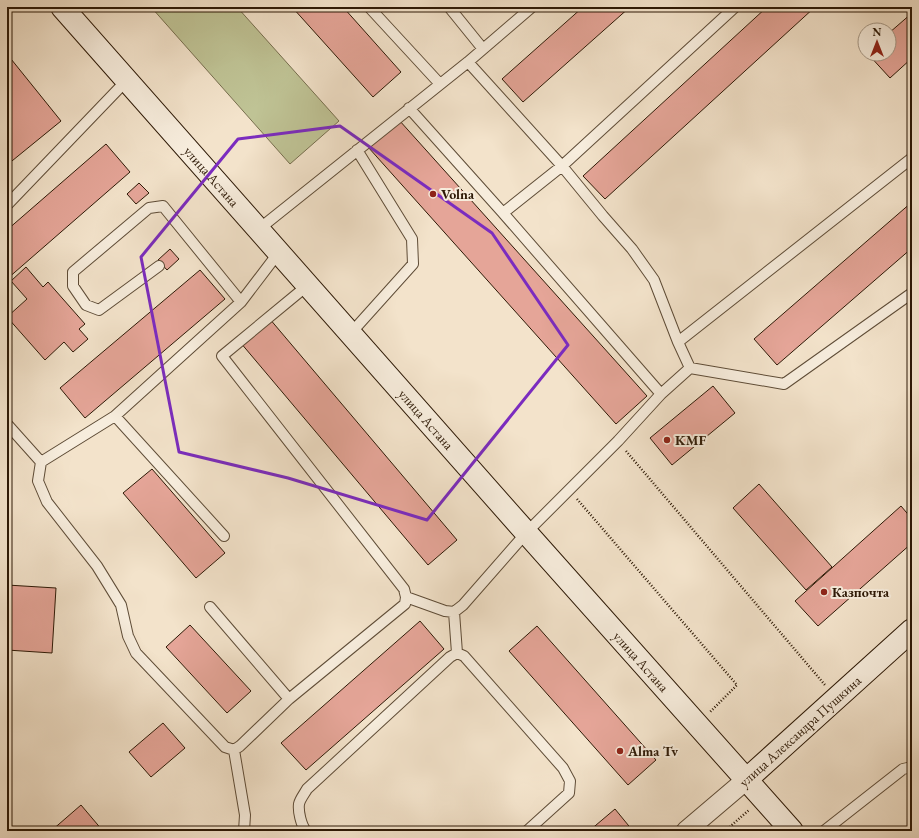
<svg xmlns="http://www.w3.org/2000/svg" width="919" height="838" viewBox="0 0 919 838" font-family="'EB Garamond',serif">
<rect width="100%" height="100%" fill="#f3e3cb"/>
<filter id="stains"><feTurbulence type="fractalNoise" baseFrequency=".005" numOctaves="4"/><feColorMatrix values="0 0 0 0 .2 0 0 0 0 .09 0 0 0 0 .02 0 0 0 .5 -.17"/></filter>
<radialGradient id="worn" r=".72"><stop offset=".6" stop-color="#630" stop-opacity="0"/><stop offset="1" stop-color="#630" stop-opacity=".3"/></radialGradient>
<!-- green -->
<path fill="#bfc395" stroke="#766e4e" d="M 151,7 L 237,7 L 339,121 L 290,164 Z"/>
<!-- building -->
<path fill="#e5a598" stroke="#2d1906" d="M 292,7 L 343,7 L 401,72 L 373,97 Z
M 583,7 L 630,7 L 523,102 L 502,79 Z
M 767,7 L 815,7 L 605,199 L 583,176 Z
M 912,13 L 912,58 L 890,78 L 868,54 L 889,54 L 889,33 Z
M 7,54 L 61,121 L 7,165 Z
M 399,120 L 647,396 L 616,424 L 368,147 Z
M 106,144 L 130,172 L 7,279 L 7,230 Z
M 139,183 L 149,193 L 136,204 L 127,194 Z
M 912,202 L 912,248 L 777,365 L 754,339 Z
M 170,249 L 179,259 L 167,270 L 158,260 Z
M 26,267 L 43,287 L 48,282 L 85,324 L 79,329 L 88,339 L 73,352 L 64,342 L 45,360 L 7,317 L 27,299 L 11,281 Z
M 200,270 L 225,299 L 85,418 L 60,388 Z
M 269,318 L 457,540 L 428,565 L 240,342 Z
M 713,386 L 735,413 L 672,465 L 650,438 Z
M 152,469 L 225,553 L 196,578 L 123,493 Z
M 759,484 L 832,567 L 806,590 L 733,508 Z
M 901,506 L 912,519 L 912,543 L 818,626 L 795,601 Z
M 7,585 L 56,588 L 52,653 L 7,650 Z
M 420,621 L 444,649 L 306,770 L 281,743 Z
M 190,625 L 251,691 L 227,713 L 166,647 Z
M 537,626 L 656,760 L 628,785 L 509,651 Z
M 163,723 L 185,748 L 151,777 L 129,752 Z
M 81,805 L 103,831 L 51,831 Z
M 615,809 L 633,831 L 589,831 Z"/>
<g fill="none" stroke-linecap="round" stroke-linejoin="round">
<!-- lane casing -->
<g stroke="#5e4c37" stroke-width="12">
<path id="lane" d="M 369,7 L 440,84
M 449,7 L 483,49
M 468,62 L 532,7
M 409,108 L 503,213
M 7,205 L 127,80
M 259,229 L 468,62 L 562,166 L 735,7
M 159,266 L 99,310 L 86,305 L 73,286 L 73,272 L 149,208 L 163,206 L 241,302
M 351,333 L 413,264 L 412,239 L 357,150
M 678,342 L 912,158
M 661,394 L 503,213 L 562,166 L 603,216 L 632,249 L 654,280 L 678,342 L 690,368
M 115,416 L 224,536
M 7,424 L 41,462 L 38,481 L 47,502 L 97,566 L 121,605 L 128,636 L 136,653 L 225,747 L 234,750 L 240,746 L 289,699 L 405,604 L 406,597 L 404,589 L 222,356 L 308,285
M 41,462 L 115,416 L 241,302 L 279,252
M 406,597 L 445,611 L 454,612 L 463,605 L 527,532 L 618,441 L 661,394 L 690,368 L 784,384 L 912,293
M 210,607 L 289,699
M 454,612 L 457,653
M 457,653 L 464,656 L 563,768 L 570,781 L 569,793 L 527,831
M 234,750 L 245,815 L 244,831
M 306,831 C 301,825 298,811 299,804 C 300,799 305,793 307,789 L 450,657 L 457,653
M 824,831 L 903,769 L 912,767"/>
</g>
<!-- street casing -->
<g stroke="#5e4c37" stroke-width="21">
<path id="street" d="M 686,831 L 746,780"/>
</g>
<!-- secondary casing -->
<g stroke="#2d1906" stroke-width="24">
<g id="secondary">
<path id="s1" d="M 62,7 L 515,520 L 792,831"/>
<path d="M 746,780 L 912,630"/>
</g>
</g>
<!-- path -->
<path stroke="#2d1906" stroke-width="2.5" stroke-dasharray="1 2" stroke-linecap="butt" d="M 626,451 L 825,685
M 577,499 L 737,685 L 710,712
M 725,831 L 749,810"/>
<!-- lane -->
<use href="#lane" stroke="#f7eddd" stroke-width="10"/>
<!-- street -->
<use href="#street" stroke="#f7eddd" stroke-width="19"/>
<!-- secondary -->
<use href="#secondary" stroke="#f7eddd" stroke-width="22"/>
</g>
<!-- marked area -->
<path fill="none" stroke="#7b2cbf" stroke-width="3" stroke-linejoin="round" d="M 340,126 L 492,233 L 568,345 L 427,520 L 288,478 L 179,452 L 141,257 L 238,139 Z"/>
<!-- markers -->
<g fill="#8f2418" stroke="#f7eddd" stroke-width="1.5">
<circle cx="433" cy="194" r="4"/>
<circle cx="667" cy="440" r="4"/>
<circle cx="824" cy="592" r="4"/>
<circle cx="620" cy="751" r="4"/>
</g>
<g text-anchor="middle" stroke-width="4" stroke-linejoin="round" paint-order="stroke">
<!-- street labels -->
<g font-size="14" fill="#2d1906" stroke="#f7eddd">
<text dy="5" stroke="none"><textPath href="#s1" startOffset="226">улица Астана</textPath></text>
<text dy="5" stroke="none"><textPath href="#s1" startOffset="550">улица Астана</textPath></text>
<text dy="5" stroke="none"><textPath href="#s1" startOffset="874">улица Астана</textPath></text>
<text transform="translate(800 731) rotate(-42)" y="5">улица Александра Пушкина</text>
</g>
<!-- poi labels -->
<g font-size="14" font-weight="bold" fill="#2d1906" stroke="#f7eddd" text-anchor="start">
<text x="441" y="199">Volna</text>
<text x="675" y="445">KMF</text>
<text x="832" y="597">Казпочта</text>
<text x="628" y="756">Alma Tv</text>
</g>
</g>
<!-- margin -->
<rect width="919" height="838" fill="none" stroke="#f3e3cb" stroke-width="24"/>
<rect x="8" y="8" width="903" height="822" fill="none" stroke="#2d1906" stroke-width="2"/>
<rect x="12" y="12" width="895" height="814" fill="none" stroke="#2d1906"/>
<!-- north arrow -->
<g transform="translate(877 42)"><circle r="19" fill="#f7eddd" stroke="#a69887"/>
<path d="M0-3L7 15L0 10L-7 15Z" fill="#8f2418"/>
<text y="-6" font-size="11" font-weight="bold" text-anchor="middle" fill="#2d1906">N</text>
</g>
<rect width="100%" height="100%" filter="url(#stains)"/>
<rect width="100%" height="100%" fill="url(#worn)"/>
</svg>
